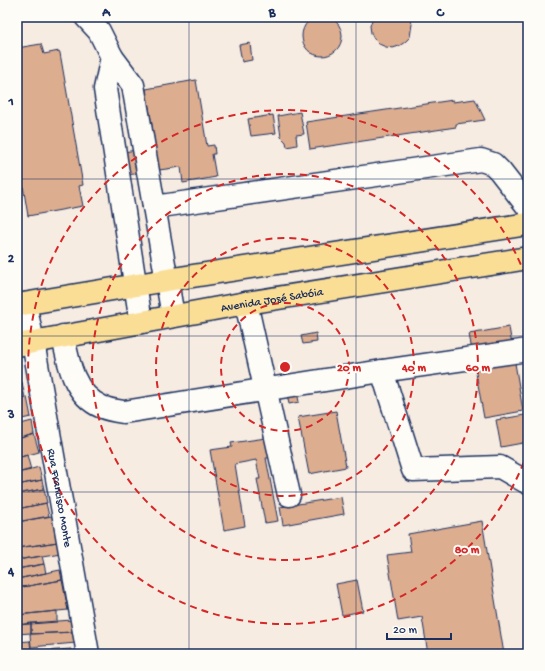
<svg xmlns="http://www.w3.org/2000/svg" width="545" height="671" viewBox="0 0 545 671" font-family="'Gochi Hand',sans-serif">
<rect width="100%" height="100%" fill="#f7ece2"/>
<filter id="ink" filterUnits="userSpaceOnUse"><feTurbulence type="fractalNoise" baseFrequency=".025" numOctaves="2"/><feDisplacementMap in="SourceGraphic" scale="8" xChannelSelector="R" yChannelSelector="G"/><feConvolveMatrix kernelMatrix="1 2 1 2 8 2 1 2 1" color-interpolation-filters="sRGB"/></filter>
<g filter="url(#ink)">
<!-- building -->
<path fill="#ddad8f" stroke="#1b2f5e" d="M302 36a20 20 0 1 1 40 0a20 20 0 1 1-40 0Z
M 373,17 L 409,17 L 412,24 L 410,37 L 405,42 L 399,46 L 393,48 L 386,47 L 379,44 L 374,39 L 371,33 L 370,26 Z
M 250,43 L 252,60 L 242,62 L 239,45 Z
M 41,44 L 44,54 L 59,51 L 60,53 L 83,185 L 79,186 L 83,206 L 28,216 L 17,149 L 17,48 Z
M 196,80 L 207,146 L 214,145 L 215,154 L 212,154 L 216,177 L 183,183 L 181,167 L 159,170 L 146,89 Z
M 475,99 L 485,120 L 456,124 L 456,127 L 310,149 L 306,122 L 453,100 L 453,102 Z
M 300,112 L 304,134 L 296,135 L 297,145 L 287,147 L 286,142 L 281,137 L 278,116 Z
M 273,115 L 276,133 L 251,136 L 248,119 Z
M 137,150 L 141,173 L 127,175 L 123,152 Z
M 509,327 L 523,411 L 484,418 L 469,334 Z
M 316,333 L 317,342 L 303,344 L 301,336 Z
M 22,382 L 25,398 L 17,399 L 17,384 Z
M 297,392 L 299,402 L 289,404 L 287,394 Z
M 27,397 L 31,417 L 17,420 L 18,424 L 17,425 L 17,399 Z
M 336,411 L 346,467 L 309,474 L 298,417 Z
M 525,415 L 528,433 L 528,442 L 501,447 L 496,420 Z
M 32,421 L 34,434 L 17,439 L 17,425 Z
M 34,434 L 39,452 L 17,458 L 17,439 Z
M 266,438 L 270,458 L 266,458 L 278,521 L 265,523 L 257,479 L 260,479 L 256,460 L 235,464 L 245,526 L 224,530 L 210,450 L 232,447 L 231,443 Z
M 27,455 L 31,470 L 17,473 L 17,458 Z
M 39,467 L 42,480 L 17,485 L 17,473 Z
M 42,480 L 44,489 L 17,494 L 17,485 Z
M 44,489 L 47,503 L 17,509 L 17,494 Z
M 341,497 L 344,514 L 283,525 L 280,507 Z
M 46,503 L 49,516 L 17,522 L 17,509 Z
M 52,516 L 58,542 L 17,548 L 17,522 Z
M 482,521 L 504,654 L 428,654 L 422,617 L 398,621 L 387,555 L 411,552 L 408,534 Z
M 58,542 L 61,553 L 17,560 L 17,548 Z
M 42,556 L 44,564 L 17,569 L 17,560 Z
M 44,564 L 46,573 L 17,579 L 17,569 Z
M 60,570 L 62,580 L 17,588 L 17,579 Z
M 62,580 L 68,610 L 17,615 L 17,588 Z
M 357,580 L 363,611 L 342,615 L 336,584 Z
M 57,611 L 57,622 L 17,625 L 17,615 Z
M 72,620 L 74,632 L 31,634 L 31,623 Z
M 31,623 L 31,633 L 17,634 L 17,625 Z
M 74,632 L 76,643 L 31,647 L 30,634 Z
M 30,641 L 31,652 L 17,653 L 17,642 Z
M 71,649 L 71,654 L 17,654 L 17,653 Z"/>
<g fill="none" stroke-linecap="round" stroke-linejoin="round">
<!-- minor casing -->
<g stroke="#1b2f5e" stroke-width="25">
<g id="minor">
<path d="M 86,17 L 99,31 L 112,57 L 133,85 L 173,316"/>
<path d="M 112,57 L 105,89 L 141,322"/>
<path d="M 154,207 L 481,160 L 493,164 L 500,171 L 528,207"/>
<path d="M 246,303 L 289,495"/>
<path id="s1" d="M 25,304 L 33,342 L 88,654"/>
<path d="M 63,336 C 68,363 74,395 102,407 C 109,410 117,411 124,412 L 382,371 L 528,350"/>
<path d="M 382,371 L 413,470 L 500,467 L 528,483"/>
</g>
</g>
<!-- major casing -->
<g stroke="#1b2f5e" stroke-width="25">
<g id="major">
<path d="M 17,305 L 167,280 L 528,224"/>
<path id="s2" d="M 17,345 L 246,303 L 528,258"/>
</g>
</g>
<!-- minor -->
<use href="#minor" stroke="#fdfcf7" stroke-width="22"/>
<!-- major -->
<use href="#major" stroke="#fbde96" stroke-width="22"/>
</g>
</g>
<!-- grid -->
<path fill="none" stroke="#1b2f5e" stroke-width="1" stroke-opacity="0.55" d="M 189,17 L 189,654M 356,17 L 356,654M 17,179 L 528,179M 17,336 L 528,336M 17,492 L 528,492"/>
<!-- distance rings -->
<g fill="none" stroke="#d62828" stroke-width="2" stroke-dasharray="7 5">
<circle cx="285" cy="367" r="64"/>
<circle cx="285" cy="367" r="129"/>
<circle cx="285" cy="367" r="193"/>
<path d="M528 451A257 257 0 1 1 528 283"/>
</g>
<g text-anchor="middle" stroke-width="4" stroke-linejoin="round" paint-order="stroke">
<!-- street labels -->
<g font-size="12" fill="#1b2f5e" stroke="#fdfcf7">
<text dy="4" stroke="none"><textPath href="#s2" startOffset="259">Avenida José Sabóia</textPath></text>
<text dy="4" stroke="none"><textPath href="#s1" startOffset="197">Rua Francisco Monte</textPath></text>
</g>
</g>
<circle cx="285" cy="367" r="6" fill="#d62828" stroke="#fdfcf7" stroke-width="2"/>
<g font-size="12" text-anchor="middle" font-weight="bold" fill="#d62828" stroke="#fdfcf7" stroke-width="4" stroke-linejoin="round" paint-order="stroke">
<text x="349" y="371">20 m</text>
<text x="414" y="371">40 m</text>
<text x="478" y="371">60 m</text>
<text x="467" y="553">80 m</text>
</g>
<!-- margin -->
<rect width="545" height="671" fill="none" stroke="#fdfcf7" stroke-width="44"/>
<!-- scale -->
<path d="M387 633v6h64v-6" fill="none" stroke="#1b2f5e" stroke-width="2"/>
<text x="393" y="633" font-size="12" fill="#1b2f5e" stroke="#fdfcf7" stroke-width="3" paint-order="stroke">20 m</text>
<rect x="22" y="22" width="501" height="627" fill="none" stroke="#1b2f5e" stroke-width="1.5"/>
<g font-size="13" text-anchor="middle" font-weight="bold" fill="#1b2f5e">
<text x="106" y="16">A</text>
<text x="272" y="16">B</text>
<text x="440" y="16">C</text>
<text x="11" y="105">1</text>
<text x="11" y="262">2</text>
<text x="11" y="418">3</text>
<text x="11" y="575">4</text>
</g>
</svg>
